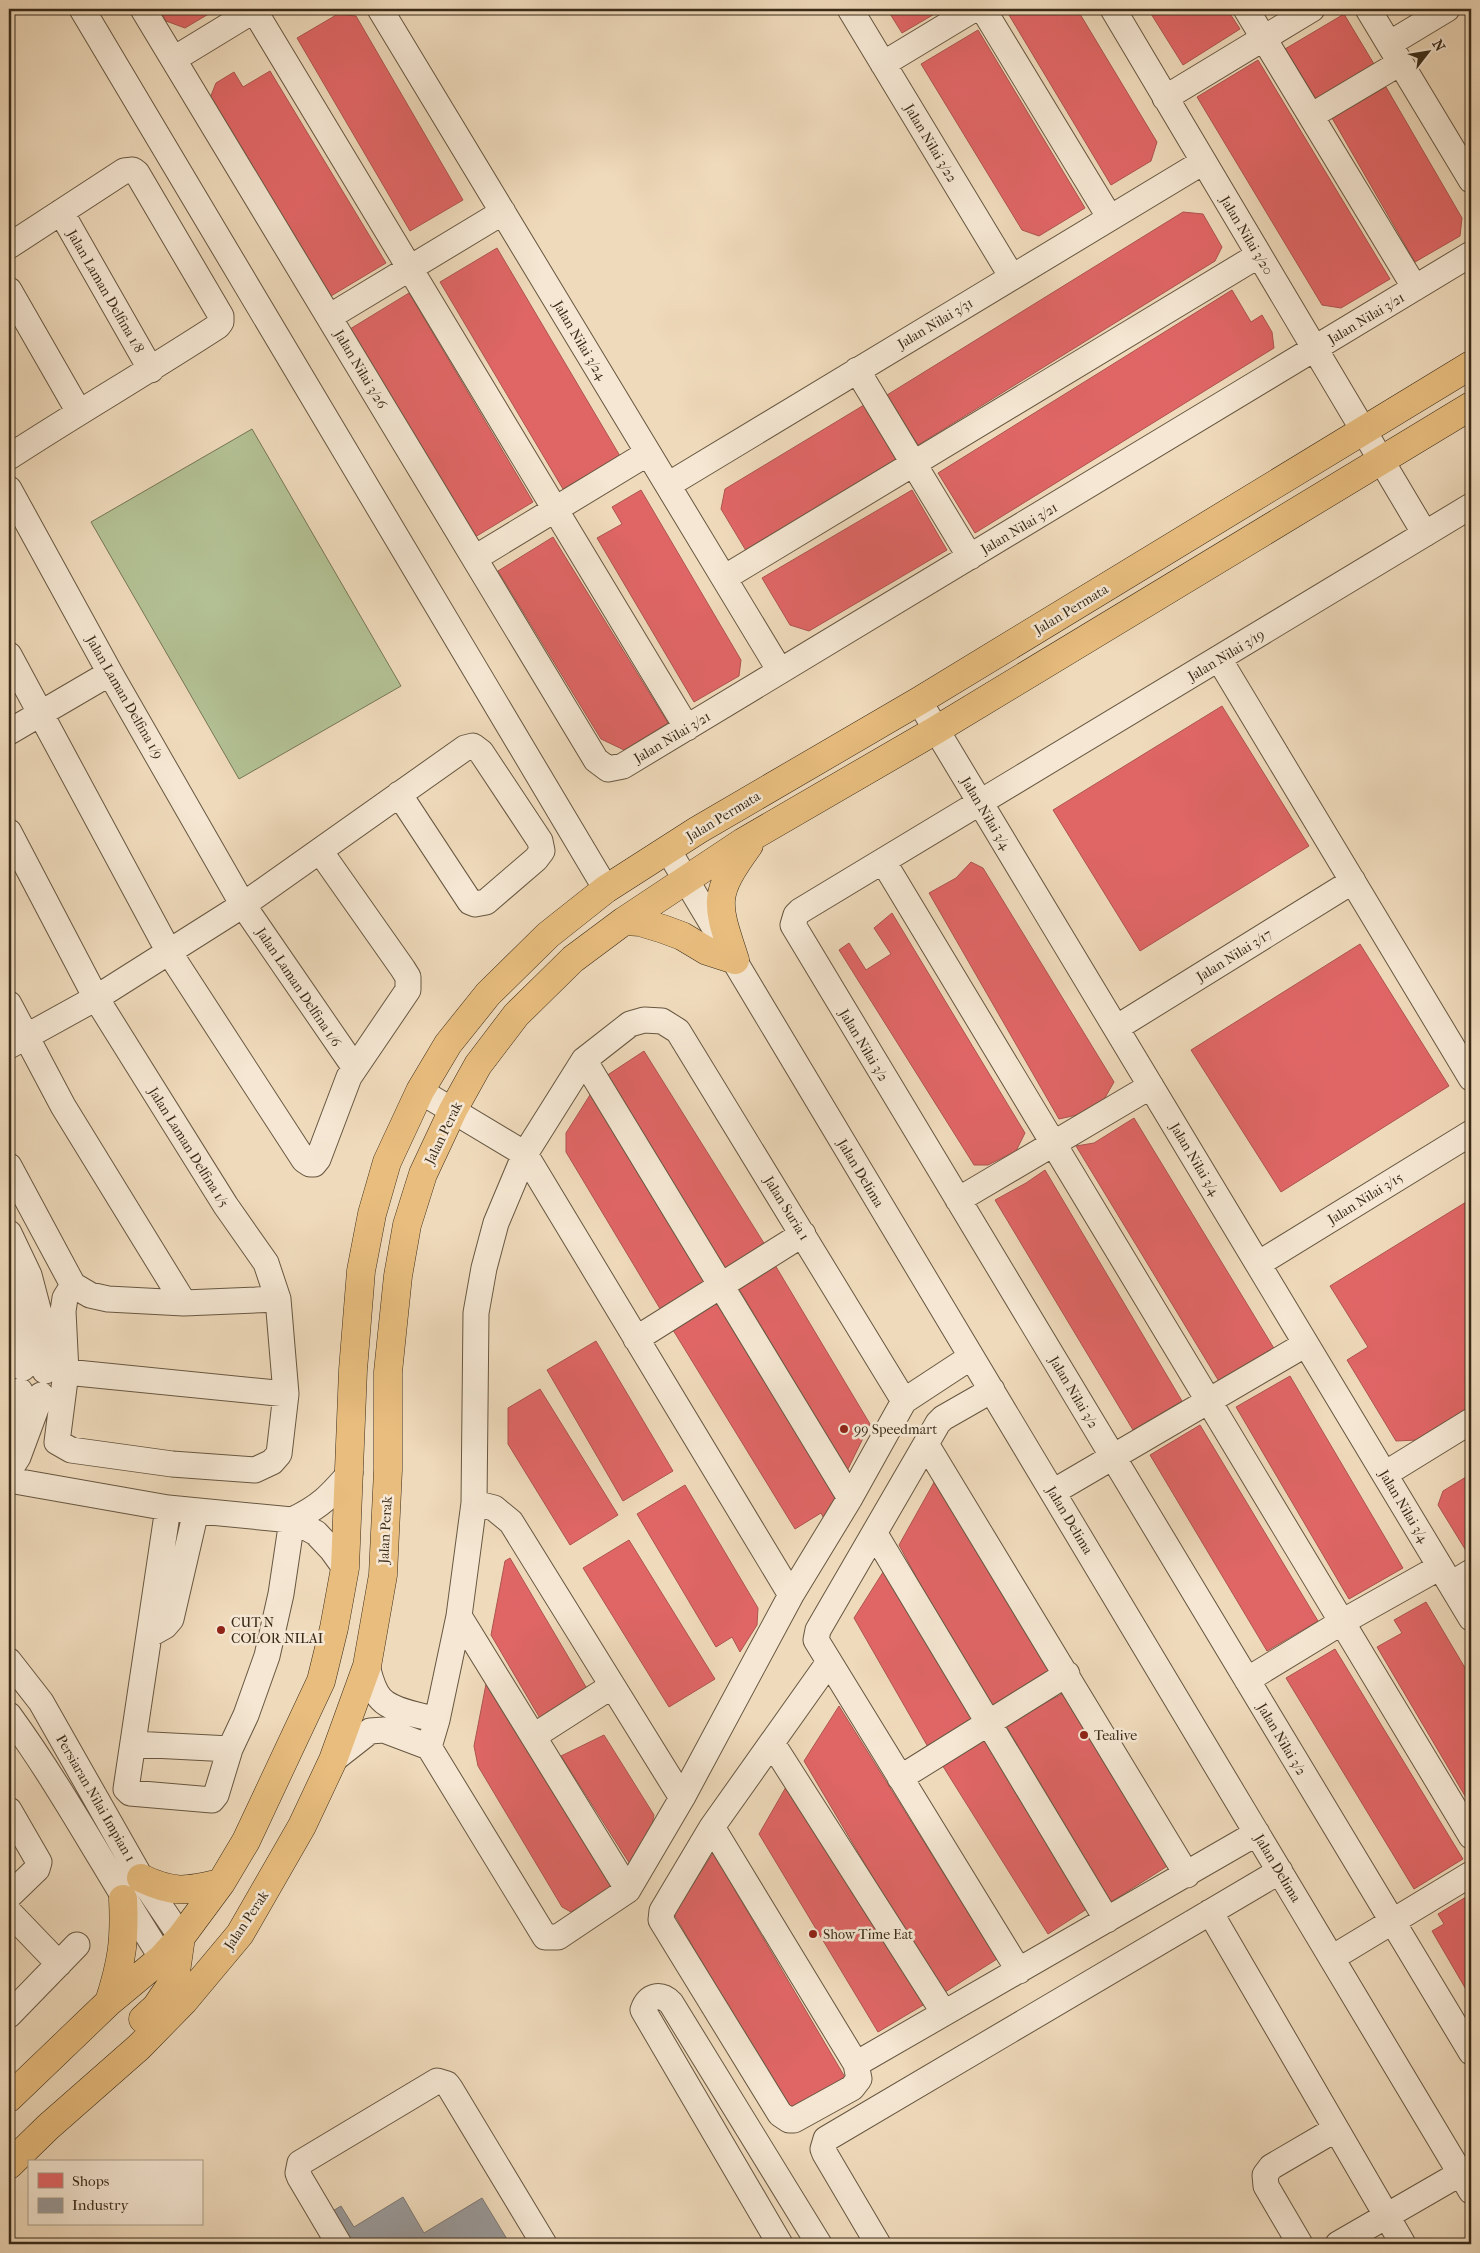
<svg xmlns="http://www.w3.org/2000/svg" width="1480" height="2253" viewBox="0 0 1480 2253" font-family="'IM FELL French Canon',serif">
<rect width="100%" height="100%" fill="#efdabb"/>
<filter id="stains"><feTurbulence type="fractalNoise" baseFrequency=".004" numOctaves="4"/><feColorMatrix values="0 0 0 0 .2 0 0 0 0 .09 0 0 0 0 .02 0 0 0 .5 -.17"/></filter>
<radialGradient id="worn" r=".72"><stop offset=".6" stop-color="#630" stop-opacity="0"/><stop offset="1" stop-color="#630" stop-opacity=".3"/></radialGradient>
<!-- green -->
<path fill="#b3c194" stroke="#767656" d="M 252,429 L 401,686 L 239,779 L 91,522 Z"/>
<!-- shops -->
<path fill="#e06666" stroke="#ae544f" d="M 159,9 L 217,9 L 185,28 L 166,21 Z
M 887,9 L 943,9 L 902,33 Z
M 1019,9 L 1077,9 L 1157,142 L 1151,161 L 1111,185 L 1009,15 Z
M 1148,9 L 1227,9 L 1240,29 L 1183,65 Z
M 338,14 L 356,16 L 463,200 L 410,231 L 297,38 Z
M 1344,14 L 1374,64 L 1316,99 L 1285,49 Z
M 978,30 L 1085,208 L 1039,236 L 1022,230 L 921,64 Z
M 1258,60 L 1390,279 L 1341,308 L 1322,305 L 1197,97 Z
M 270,71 L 386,263 L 331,296 L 210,98 L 216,83 L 234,72 L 243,87 Z
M 1386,87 L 1462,218 L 1460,236 L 1415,262 L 1332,118 Z
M 1183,212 L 1203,214 L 1222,247 L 1215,261 L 918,445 L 887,395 Z
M 497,248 L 620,456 L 563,489 L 440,282 Z
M 1232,290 L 1251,322 L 1262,315 L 1272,332 L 1274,348 L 975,533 L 938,473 Z
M 409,293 L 533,502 L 475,537 L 350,329 Z
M 864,405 L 899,462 L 748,554 L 721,509 L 725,489 Z
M 641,490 L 741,660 L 739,676 L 694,702 L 597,538 L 622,524 L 612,507 Z
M 912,490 L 947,550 L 809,631 L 790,625 L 762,578 Z
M 553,537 L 668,723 L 624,750 L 601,739 L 498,571 Z
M 1222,706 L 1309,846 L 1140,951 L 1053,810 Z
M 971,862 L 983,868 L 1114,1082 L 1102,1103 L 1077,1115 L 1059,1119 L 929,893 L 956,878 Z
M 892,913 L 1025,1133 L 1016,1151 L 988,1165 L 974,1165 L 839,950 L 849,943 L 866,970 L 891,954 L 874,928 Z
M 1360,944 L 1449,1086 L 1281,1192 L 1191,1050 Z
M 644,1051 L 767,1248 L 728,1272 L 606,1076 Z
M 595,1087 L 712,1281 L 662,1312 L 566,1152 L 566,1133 Z
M 1134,1118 L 1275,1350 L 1220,1383 L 1076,1146 L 1094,1143 Z
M 1045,1170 L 1182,1401 L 1133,1430 L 995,1200 L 1026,1183 Z
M 1471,1199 L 1471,1407 L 1418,1440 L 1396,1441 L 1347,1360 L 1368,1347 L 1330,1286 Z
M 775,1265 L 870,1424 L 847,1471 L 738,1287 Z
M 720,1301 L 840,1499 L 827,1524 L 821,1513 L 795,1529 L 673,1330 Z
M 596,1341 L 673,1471 L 623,1501 L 547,1370 Z
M 1290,1376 L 1403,1568 L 1349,1599 L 1236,1407 Z
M 540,1389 L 618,1515 L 570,1545 L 508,1444 L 508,1408 Z
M 1200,1425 L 1318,1621 L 1267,1651 L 1150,1455 Z
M 1471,1474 L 1471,1552 L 1468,1554 L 1438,1505 L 1443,1491 Z
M 937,1477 L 1053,1673 L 990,1713 L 899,1545 Z
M 685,1485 L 758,1608 L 757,1625 L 740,1652 L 732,1637 L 716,1647 L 637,1514 Z
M 629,1540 L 715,1679 L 669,1707 L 583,1568 Z
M 510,1558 L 589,1692 L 541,1720 L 491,1635 L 505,1561 Z
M 890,1561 L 982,1712 L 928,1747 L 854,1618 Z
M 1426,1602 L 1471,1678 L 1471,1806 L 1377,1647 L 1402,1633 L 1394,1620 Z
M 1335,1649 L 1463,1859 L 1414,1889 L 1286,1678 Z
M 487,1679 L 613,1886 L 571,1912 L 562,1907 L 478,1766 L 474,1746 Z
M 1066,1692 L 1169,1865 L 1111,1902 L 1005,1724 Z
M 839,1706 L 997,1959 L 942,1994 L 804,1761 Z
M 986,1734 L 1090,1907 L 1048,1934 L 939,1760 Z
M 604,1735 L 654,1815 L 651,1830 L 630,1864 L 561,1756 Z
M 790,1780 L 930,2001 L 878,2032 L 759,1834 Z
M 713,1853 L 846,2079 L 788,2110 L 674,1914 Z
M 1471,1894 L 1471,1998 L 1432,1931 L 1444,1924 L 1438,1914 Z"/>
<!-- industry -->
<path fill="#999" stroke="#7c7872" d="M 403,2197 L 424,2233 L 482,2198 L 510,2244 L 351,2244 L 331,2212 L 341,2206 L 354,2227 Z"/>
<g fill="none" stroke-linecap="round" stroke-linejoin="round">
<!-- minor casing -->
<g stroke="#675741" stroke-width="27">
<path id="minor" d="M 82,9 L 606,889
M 143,9 L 596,760 L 608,769 L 623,766 L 1471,254
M 380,9 L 780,671
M 850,9 L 1012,277
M 983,9 L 1110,218
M 1113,9 L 1425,534
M 1246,9 L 1415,288
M 1368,9 L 1471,180
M 254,10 L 687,728
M 1389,44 L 1447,9
M 172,56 L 174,59 L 256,9
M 883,64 L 974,9
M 1165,98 L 1312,9
M 1311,116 L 1400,63
M 61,212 L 151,370
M 9,246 L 124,171 L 133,170 L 137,173 L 221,316 L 221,322 L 218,326 C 149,371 78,412 9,457
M 9,290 L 79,412
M 329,317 L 503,212
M 857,370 L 970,557
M 668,485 L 1203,162
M 9,489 L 110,673 L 243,905 L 355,1068
M 1471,506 L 800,911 L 796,915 L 793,925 L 1471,2052
M 475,558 L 648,453
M 724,578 L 1259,255
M 9,655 L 169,952 L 304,1160 L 310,1164 L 314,1164 L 318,1159 L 349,1077 L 408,990 L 408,977 L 403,969 L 320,851
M 1219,659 L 1471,1078
M 919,701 L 1471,1618
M 9,732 L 110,673
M 9,832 L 96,998 L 226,1206 L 266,1263 L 278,1299 L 286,1394 L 279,1454 L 272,1462 L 255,1470 L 172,1464 L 71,1450 L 57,1442 L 66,1372 L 63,1311 L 65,1298 L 73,1285 L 90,1295 L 108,1299 L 184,1303 L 278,1299
M 668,850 L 1471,2191
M 883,861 L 1471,1836
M 9,1004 L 63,1106 L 184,1303
M 1116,1028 L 1353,881
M 9,1046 L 96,998 L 243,905 L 465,748 L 473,746 L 481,752 L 540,841 L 542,851 L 536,859 L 486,902 L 475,904 L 470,902 L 399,794
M 584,1060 L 850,1498
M 420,1091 L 525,1154 L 791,1595
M 9,1166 L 73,1285
M 958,1200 L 1151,1086
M 9,1233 L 29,1275 L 39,1313 L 45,1371
M 1258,1264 L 1471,1133
M 9,1282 L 18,1319 L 23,1368
M 636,1339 L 803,1234
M 66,1372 L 286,1394
M 992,1390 L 943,1418 L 938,1423 L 818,1630 L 816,1640 L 1019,1971
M 904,1401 L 678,1031 L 662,1021 L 644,1020 L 630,1024 L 584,1060 L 525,1154 L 496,1223 L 484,1268 L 476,1313 L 474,1503 L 459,1616 L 437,1720 L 429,1747 L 545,1937 L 558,1937 L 628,1890 L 682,1798 L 791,1595 L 850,1498 L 904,1401 L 971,1357
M 9,1419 L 20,1391
M 926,1444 L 1187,1875
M 9,1471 L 18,1457 L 41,1395
M 1385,1474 L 1471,1421
M 9,1480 L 168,1508 L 292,1520 L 316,1533 L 332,1550 L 345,1568
M 1053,1492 L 1306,1344
M 474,1503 L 494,1508 L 511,1522 L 682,1798
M 168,1508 L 126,1789 L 130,1793 L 212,1800 L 216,1795 L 230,1749 L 246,1715 L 267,1656 L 281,1594 L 292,1520
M 292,1520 C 320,1507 330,1496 350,1473
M 875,1534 L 1107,1920
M 1451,1584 L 1471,1572
M 459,1616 L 628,1890
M 149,1635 L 165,1626 L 171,1619 L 196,1511
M 9,1661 L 41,1702 L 141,1878 L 181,1937
M 367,1666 C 370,1677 373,1691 381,1699 C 393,1712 421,1715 437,1720
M 1247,1680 L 1342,1622 L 1440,1567
M 9,1715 C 65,1792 110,1878 162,1958
M 534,1736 L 612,1686
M 772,1743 L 944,2013
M 133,1744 L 230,1749
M 333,1760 L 370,1731 L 384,1730 L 429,1747
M 900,1778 L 1067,1674
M 9,1810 L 39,1862 L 37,1869 L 9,1896
M 712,1827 L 662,1911 L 661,1920 L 780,2114 L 789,2120 L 794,2120 L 852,2088 L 859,2079 L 856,2064 L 712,1827 L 829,1662
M 9,1912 L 59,1964
M 1210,1912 L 1403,2244
M 1332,1958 L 1471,1874
M 9,2015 L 77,1945
M 856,2064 L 1257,1833
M 339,2244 L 300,2178 L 298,2173 L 300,2163 L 437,2081 L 447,2084 L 450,2088 L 544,2244
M 780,2244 L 643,2010 C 648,1996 660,1992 671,2003 L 819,2244
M 878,2244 L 825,2154 L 823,2149 L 826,2139 L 1280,1871
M 1300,2244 L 1266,2186 L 1265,2175 L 1271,2167 L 1336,2129
M 1338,2244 L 1461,2173"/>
</g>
<!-- major casing -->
<g stroke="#3a2b18" stroke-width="29">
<path id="major" d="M 624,921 L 640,922 L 663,929 L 682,936 L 707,951 L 735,960
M 735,960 C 716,902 712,896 749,845
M 141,1878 C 175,1894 186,1891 221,1883
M 109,2002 C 122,1962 125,1940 123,1899
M 143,2019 L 156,2007 L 175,1979 L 181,1937
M 9,2098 L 109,2002 L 162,1958 L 181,1937 L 221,1883 L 246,1841 L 321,1681 L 334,1628 L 345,1568 L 353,1370 L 361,1271 L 372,1214 L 387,1162 L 420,1091 L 448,1044 L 488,994 L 548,935 L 606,889 L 698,830 L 919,701 L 1471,365
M 9,2165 L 48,2127 L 139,2047 L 184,2001 L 240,1934 L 302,1826 L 333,1760 L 367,1666 L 383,1575 L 388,1470 L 388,1372 L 398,1276 L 407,1225 L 423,1174 L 453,1110 L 478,1065 L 516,1015 L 573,959 L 624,921 L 743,842 L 936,730 L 1471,406"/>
</g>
<!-- minor -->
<use href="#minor" stroke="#f5e7d3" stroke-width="25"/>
<!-- major -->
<use href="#major" stroke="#e8bd7e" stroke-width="28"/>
</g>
<!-- markers -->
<g fill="#8f2418" stroke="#f5e7d3" stroke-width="2">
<circle cx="844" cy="1429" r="5"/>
<circle cx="221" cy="1630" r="5"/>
<circle cx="1084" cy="1735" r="5"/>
<circle cx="813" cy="1934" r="5"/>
</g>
<g text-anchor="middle" stroke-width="5" stroke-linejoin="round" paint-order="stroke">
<!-- street labels -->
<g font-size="14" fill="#3a2b18" stroke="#f5e7d3">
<text transform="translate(931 143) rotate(59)" y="5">Jalan Nilai 3/22</text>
<text transform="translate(1247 235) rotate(59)" y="5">Jalan Nilai 3/20</text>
<text transform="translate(106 291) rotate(60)" y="5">Jalan Laman Delfina 1/8</text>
<text transform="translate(1366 318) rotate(-31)" y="5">Jalan Nilai 3/21</text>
<text transform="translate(935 323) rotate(-31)" y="5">Jalan Nilai 3/31</text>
<text transform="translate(580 340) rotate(59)" y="5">Jalan Nilai 3/24</text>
<text transform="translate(361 369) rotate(59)" y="5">Jalan Nilai 3/26</text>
<text transform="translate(1019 528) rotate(-31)" y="5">Jalan Nilai 3/21</text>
<text transform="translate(1071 609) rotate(-31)" y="5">Jalan Permata</text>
<text transform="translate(1226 655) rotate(-31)" y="5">Jalan Nilai 3/19</text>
<text transform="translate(125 697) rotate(60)" y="5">Jalan Laman Delfina 1/9</text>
<text transform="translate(672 737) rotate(-31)" y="5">Jalan Nilai 3/21</text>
<text transform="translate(986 813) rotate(59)" y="5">Jalan Nilai 3/4</text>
<text transform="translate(723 816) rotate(-31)" y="5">Jalan Permata</text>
<text transform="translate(1234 955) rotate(-32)" y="5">Jalan Nilai 3/17</text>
<text transform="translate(299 987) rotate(56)" y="5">Jalan Laman Delfina 1/6</text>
<text transform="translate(864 1045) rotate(59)" y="5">Jalan Nilai 3/2</text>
<text transform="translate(443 1133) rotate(-64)" y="5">Jalan Perak</text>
<text transform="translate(189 1147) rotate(58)" y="5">Jalan Laman Delfina 1/5</text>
<text transform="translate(1195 1159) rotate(59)" y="5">Jalan Nilai 3/4</text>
<text transform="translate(861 1173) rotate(59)" y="5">Jalan Delima</text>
<text transform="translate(1365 1198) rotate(-32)" y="5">Jalan Nilai 3/15</text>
<text transform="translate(787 1208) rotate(58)" y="5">Jalan Suria 1</text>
<text transform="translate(1074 1392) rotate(59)" y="5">Jalan Nilai 3/2</text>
<text transform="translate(1404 1506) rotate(59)" y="5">Jalan Nilai 3/4</text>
<text transform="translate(1070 1520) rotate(59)" y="5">Jalan Delima</text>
<text transform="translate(385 1530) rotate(-87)" y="5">Jalan Perak</text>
<text transform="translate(1282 1739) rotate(59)" y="5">Jalan Nilai 3/2</text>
<text transform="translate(96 1798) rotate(60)" y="5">Persiaran Nilai Impian 1</text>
<text transform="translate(1278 1868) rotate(59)" y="5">Jalan Delima</text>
<text transform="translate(246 1920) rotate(-56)" y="5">Jalan Perak</text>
</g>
<!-- poi labels -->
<g font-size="14" fill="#3a2b18" stroke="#f5e7d3" text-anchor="start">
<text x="854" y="1434">99 Speedmart</text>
<text x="231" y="1627">CUT N<tspan x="231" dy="16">COLOR NILAI</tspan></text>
<text x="1094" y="1740">Tealive</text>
<text x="823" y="1939">Show Time Eat</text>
</g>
</g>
<!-- margin -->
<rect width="1480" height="2253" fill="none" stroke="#efdabb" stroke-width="30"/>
<rect x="10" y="10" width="1460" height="2233" fill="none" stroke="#3a2b18" stroke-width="2.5"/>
<rect x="15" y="15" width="1450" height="2223" fill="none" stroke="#3a2b18"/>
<!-- legend -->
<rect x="28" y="2160" width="175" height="65" fill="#f5e7d3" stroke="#aa9c88"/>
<rect x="38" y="2173" width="25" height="15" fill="#e06666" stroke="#aa9c88"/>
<text x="72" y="2186" font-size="15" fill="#3a2b18">Shops</text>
<rect x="38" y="2198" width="25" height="15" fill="#999999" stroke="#aa9c88"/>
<text x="72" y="2210" font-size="15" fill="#3a2b18">Industry</text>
<!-- north arrow -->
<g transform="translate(1428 52) rotate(59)" stroke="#f5e7d3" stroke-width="4" paint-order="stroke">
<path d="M0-4L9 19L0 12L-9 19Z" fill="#3a2b18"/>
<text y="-8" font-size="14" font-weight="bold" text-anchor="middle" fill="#3a2b18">N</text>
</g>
<rect width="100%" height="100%" filter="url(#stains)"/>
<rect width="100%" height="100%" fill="url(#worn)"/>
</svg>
